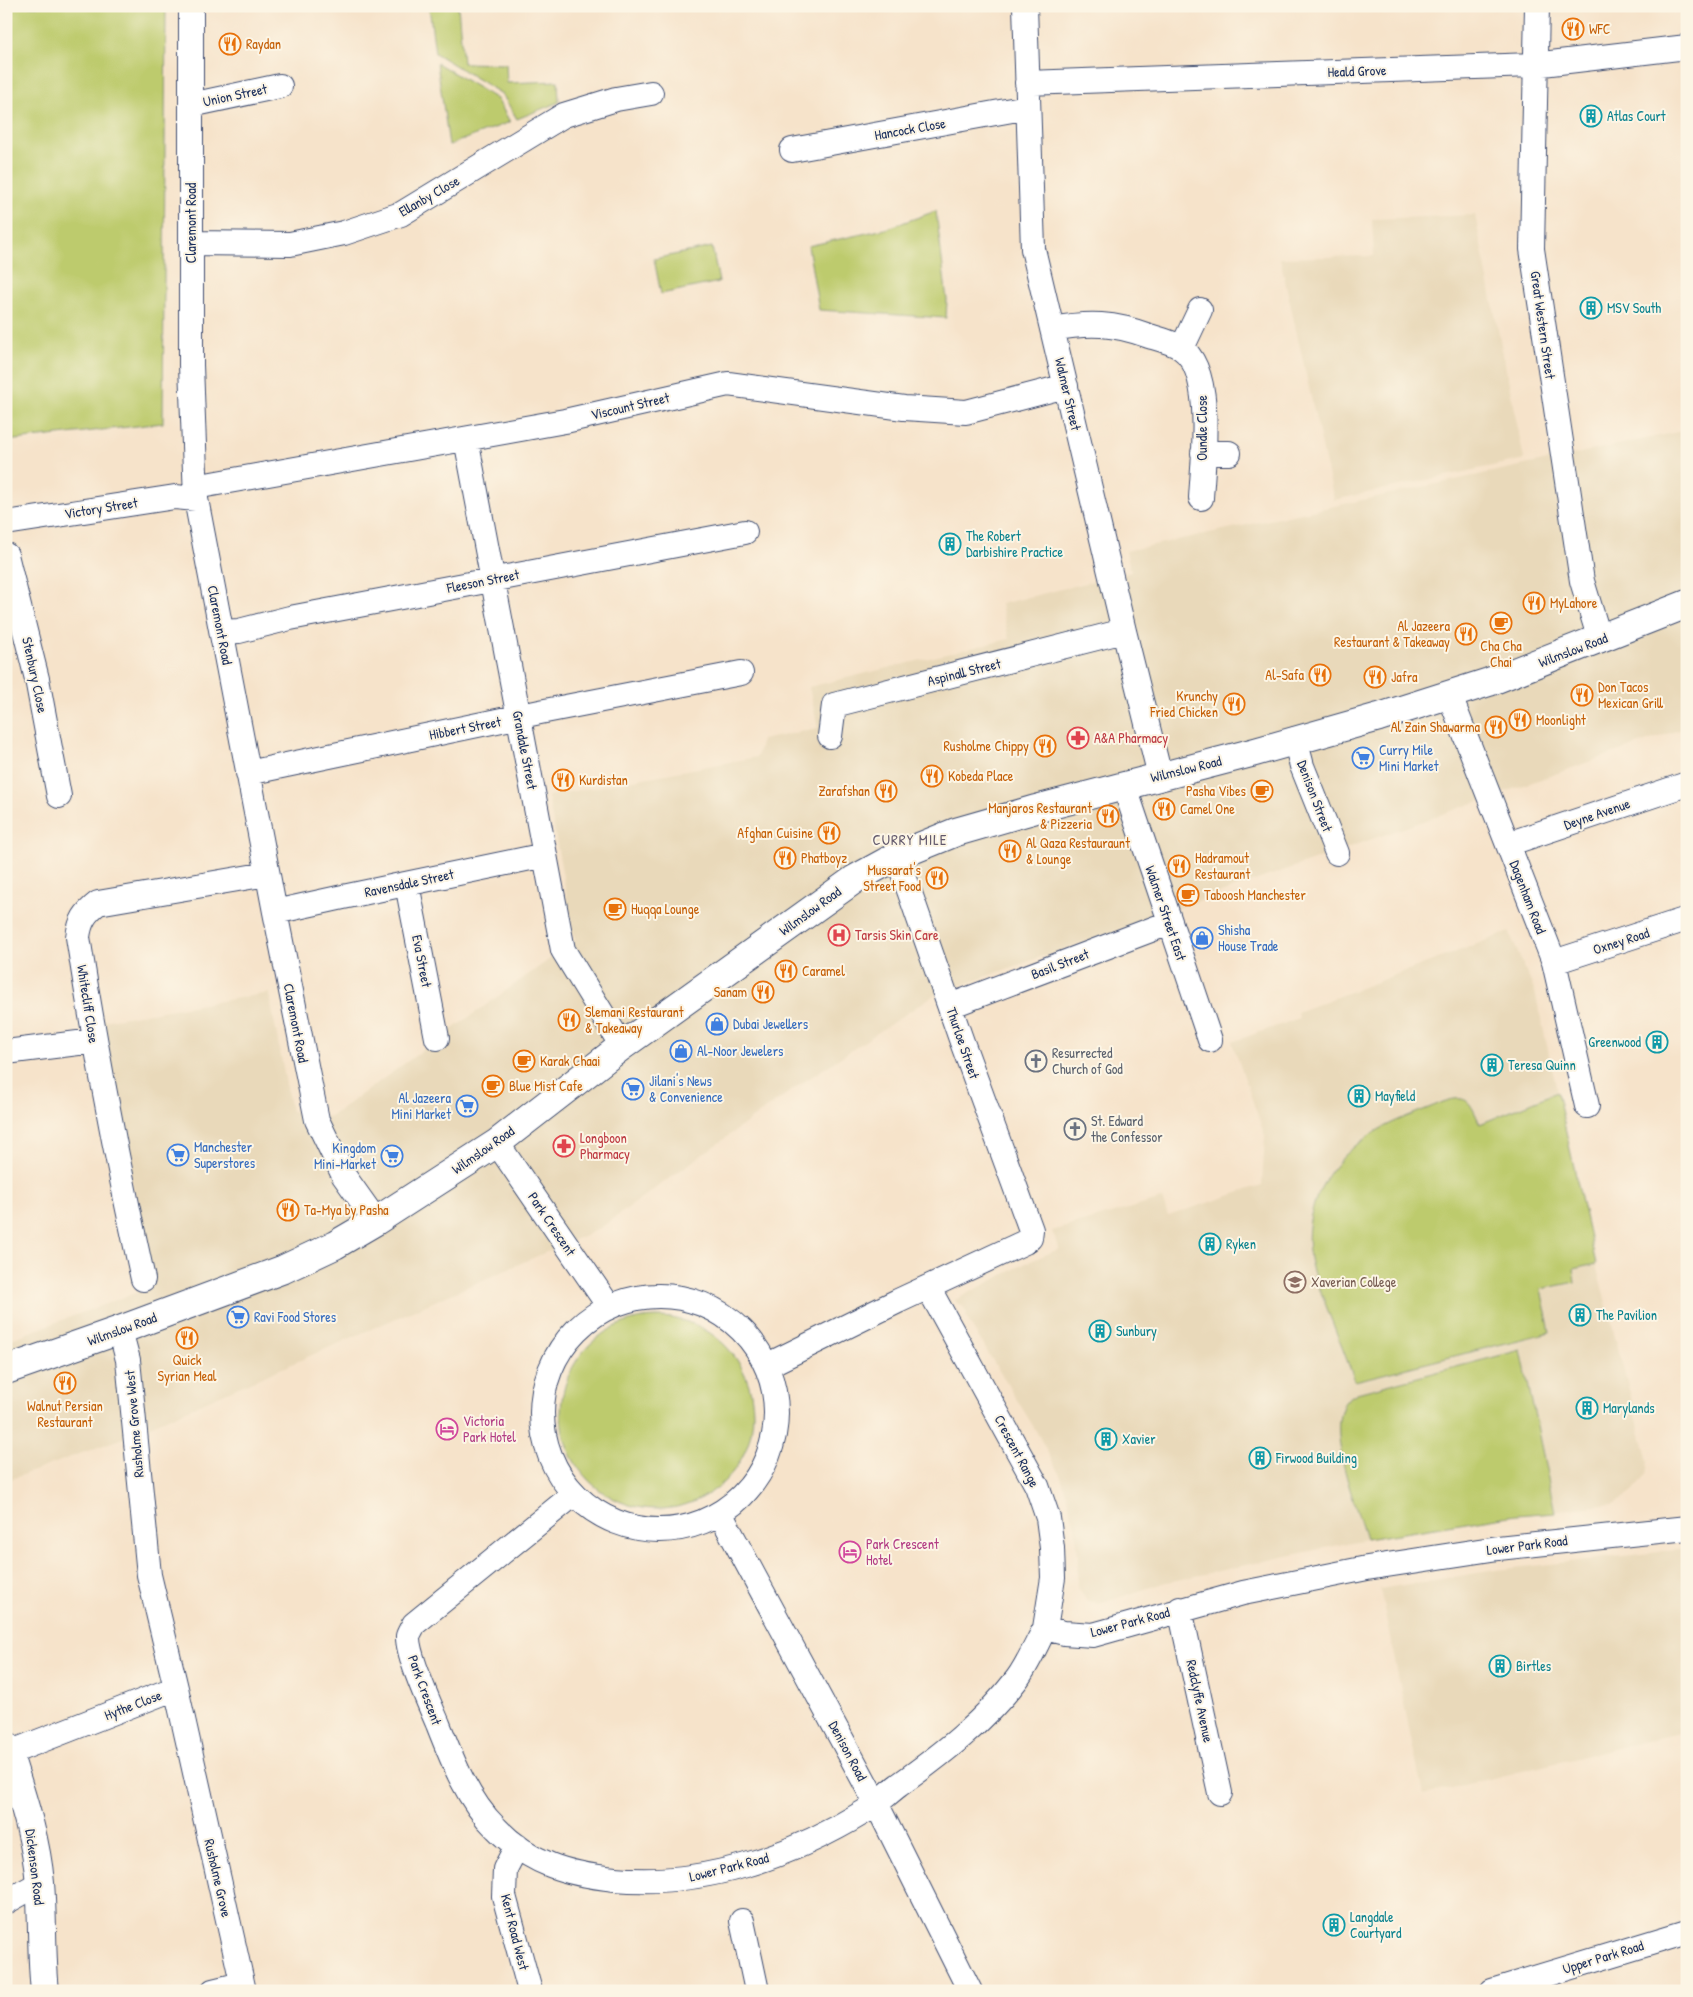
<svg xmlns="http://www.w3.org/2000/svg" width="1693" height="1997" viewBox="0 0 1693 1997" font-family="'Patrick Hand',sans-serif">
<rect width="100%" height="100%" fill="#fcf5e5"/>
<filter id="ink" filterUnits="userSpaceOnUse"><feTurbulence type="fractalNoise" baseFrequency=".02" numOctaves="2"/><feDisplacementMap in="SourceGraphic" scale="10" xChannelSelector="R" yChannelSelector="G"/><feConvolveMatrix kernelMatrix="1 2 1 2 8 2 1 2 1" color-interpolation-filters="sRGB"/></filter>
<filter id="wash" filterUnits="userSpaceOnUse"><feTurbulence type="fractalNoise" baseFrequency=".0096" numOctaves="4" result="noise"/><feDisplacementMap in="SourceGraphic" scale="20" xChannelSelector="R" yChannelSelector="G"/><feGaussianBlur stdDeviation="1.12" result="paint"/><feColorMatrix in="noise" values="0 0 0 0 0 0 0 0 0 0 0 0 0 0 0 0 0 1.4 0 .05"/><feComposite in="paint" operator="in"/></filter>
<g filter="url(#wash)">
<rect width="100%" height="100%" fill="#f6e3ca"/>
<!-- built -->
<path fill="#e9d9ba" d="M 1475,215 L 1524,459 L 1334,500 L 1280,258 L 1374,256 L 1372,219 Z
M 1687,430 L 1687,727 L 934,995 L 799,1085 L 599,1229 L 120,1439 L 6,1481 L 6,1341 L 151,1287 L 103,1021 L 269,993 L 291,1111 L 330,1117 L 575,941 L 548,796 L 757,757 L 762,740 L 818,728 L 809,687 L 1009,639 L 1001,604 L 1131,572 L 1126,551 Z
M 1509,932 L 1535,992 L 1596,1265 L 1648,1461 L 1646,1474 L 1634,1491 L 1625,1498 L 1613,1504 L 1516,1515 L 1366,1539 L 1163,1583 L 1099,1604 L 1086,1600 L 1077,1586 L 1078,1555 L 1075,1526 L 1062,1479 L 1035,1429 L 966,1317 L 967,1313 L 962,1305 L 958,1304 L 955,1300 L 1026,1263 L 1059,1249 L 1052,1231 L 1162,1199 L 1168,1216 L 1262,1185 L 1265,1136 L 1232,1042 L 1299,1018 L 1297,1012 Z
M 1687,1549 L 1687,1731 L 1423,1795 L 1380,1589 L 1496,1570 Z"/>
<!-- green -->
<path fill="#bdcb6d" stroke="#6c7d66" d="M 6,6 L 166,6 L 163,423 L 6,441 Z
M 429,6 L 458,6 L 463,63 L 506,64 L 507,83 L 558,81 L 559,102 L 517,119 L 502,94 L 435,53 Z
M 437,63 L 497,99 L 510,122 L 449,145 Z
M 936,211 L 947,300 L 946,318 L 819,310 L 808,246 L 885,229 Z
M 712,247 L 719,282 L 661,294 L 654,259 Z
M 1557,1092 L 1596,1264 L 1573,1269 L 1575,1282 L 1541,1289 L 1550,1332 L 1355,1381 C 1345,1355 1335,1329 1325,1303 C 1321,1291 1315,1279 1312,1268 C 1298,1213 1325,1165 1370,1135 C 1391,1121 1420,1112 1443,1102 C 1469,1093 1470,1103 1480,1124 Z
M561 1413a96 96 0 1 1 192 0a96 96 0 1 1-192 0Z
M 1521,1350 L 1555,1512 L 1516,1515 L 1366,1539 C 1356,1506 1328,1436 1343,1406 C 1345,1400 1352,1396 1357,1393 Z"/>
</g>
<g filter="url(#ink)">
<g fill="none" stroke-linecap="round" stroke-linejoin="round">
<!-- street casing -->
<g stroke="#3c4a6e" stroke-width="26">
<path id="street" d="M 191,6 L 191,365 L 196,499 L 275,912 L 317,1120 L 344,1176 L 376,1221
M 1025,6 L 1033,249 L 1124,631 L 1160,776
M 1537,6 L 1532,249 L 1582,581 L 1600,640
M 1027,83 L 1534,65 L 1687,47
M 191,105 L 280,86
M 792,150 L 1028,107
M 191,243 L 290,244 L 344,233 L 401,214 L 564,115 L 616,99 L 651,93
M 1052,329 C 1089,322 1114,323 1149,336 C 1159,339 1172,342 1181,348 C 1215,371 1203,461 1201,498
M 1182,348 L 1200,310
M 466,439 L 563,950 L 622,1046
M 1203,453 L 1229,453
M 195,487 L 565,421 L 728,384 L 904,408 L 966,412 L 1066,386
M 6,523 L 175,497 L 196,499
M 6,555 L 37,679 L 59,796
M 222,632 L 239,631 L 290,618 L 745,532
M 1449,694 L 1554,962 L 1587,1106
M 830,736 L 834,705 L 1124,631
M 1295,739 L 1302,766 L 1337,853
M 248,773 L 540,712 L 741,673
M 1124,785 L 1210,1040
M 1508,844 L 1687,784
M 407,884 L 437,1038
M 275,912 L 343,897 L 545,855
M 1554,962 L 1687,919
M 950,1006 L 1169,923
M 6,1052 L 94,1041
M 497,1143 L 608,1305
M 143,1279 C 118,1166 96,1052 78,937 C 80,921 85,913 98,903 L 267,874
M 928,1287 L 1037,1486 L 1048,1518 L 1052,1548 L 1053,1578 L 1045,1628
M542 1413a117 117 0 1 1 234 0a117 117 0 1 1-234 0Z
M 768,1365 L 898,1301 L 1025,1242 L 1030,1238 L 1031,1230 L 962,1042 L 897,856
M 573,1495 L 414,1624 C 412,1628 409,1633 408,1636 C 407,1655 430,1705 438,1724 C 452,1760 468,1801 496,1828 C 531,1864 567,1874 615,1879 C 703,1887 790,1857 864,1812 C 876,1805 887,1794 899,1785 C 941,1755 985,1721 1017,1679 C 1028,1664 1036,1645 1045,1628 L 1064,1633 L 1093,1635 L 1243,1593 L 1367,1568 L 1498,1548 L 1687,1528
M 720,1513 L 876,1803 L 970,1991
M 1180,1609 L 1220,1793
M 176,1688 L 244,1991
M 9,1753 L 176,1688 L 149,1575 L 128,1360 L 120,1330
M 517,1846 L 505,1869 L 504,1896 L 530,1991
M 6,1902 L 40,1883
M 742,1921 L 757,1991
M 213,1991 L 242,1984
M 1492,1991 L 1687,1932"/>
</g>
<!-- secondary casing -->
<g stroke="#3c4a6e" stroke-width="30">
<path id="secondary" d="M 6,1370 L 120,1330 L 284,1269 L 335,1245 L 376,1221 L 497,1143 L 622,1046 L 855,879 L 897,856 L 956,832 L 1036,809 L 1255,752 L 1379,717 L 1489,682 L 1687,604"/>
</g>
<!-- highway casing -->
<g stroke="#3c4a6e" stroke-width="30">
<path id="highway" d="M 6,1746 C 20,1791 36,1836 40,1883 C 43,1919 41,1955 45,1991"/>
</g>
<!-- street -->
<use href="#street" stroke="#fff" stroke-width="24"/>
<!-- secondary -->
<use href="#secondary" stroke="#fff" stroke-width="28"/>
<!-- highway -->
<use href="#highway" stroke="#fff" stroke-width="28"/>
</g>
</g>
<!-- icons -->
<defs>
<g id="restaurant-ring" transform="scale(1.125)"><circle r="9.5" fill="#fcf5e5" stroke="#e8710a" stroke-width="1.5"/><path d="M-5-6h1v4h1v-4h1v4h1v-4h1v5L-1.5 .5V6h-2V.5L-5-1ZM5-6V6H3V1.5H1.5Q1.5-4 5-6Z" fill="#e8710a"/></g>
<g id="building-ring" transform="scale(1.125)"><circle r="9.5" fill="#fcf5e5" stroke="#0f9aa8" stroke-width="1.5"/><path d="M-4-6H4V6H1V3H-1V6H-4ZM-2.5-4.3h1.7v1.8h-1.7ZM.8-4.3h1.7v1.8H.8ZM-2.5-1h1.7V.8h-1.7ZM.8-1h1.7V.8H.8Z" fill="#0f9aa8"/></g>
<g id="cafe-ring" transform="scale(1.125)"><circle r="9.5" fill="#fcf5e5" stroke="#e8710a" stroke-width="1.5"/><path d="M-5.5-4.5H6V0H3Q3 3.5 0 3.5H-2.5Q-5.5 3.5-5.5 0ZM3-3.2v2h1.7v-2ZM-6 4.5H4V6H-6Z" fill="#e8710a"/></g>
<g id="pharmacy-ring" transform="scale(1.125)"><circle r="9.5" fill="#fcf5e5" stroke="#e0444e" stroke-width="1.5"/><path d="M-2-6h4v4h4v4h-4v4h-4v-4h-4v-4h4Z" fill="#e0444e"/></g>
<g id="supermarket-ring" transform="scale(1.125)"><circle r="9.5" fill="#fcf5e5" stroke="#3f7fe0" stroke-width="1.5"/><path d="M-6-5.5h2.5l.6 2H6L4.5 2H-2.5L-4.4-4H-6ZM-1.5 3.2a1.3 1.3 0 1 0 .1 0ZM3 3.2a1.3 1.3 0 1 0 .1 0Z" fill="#3f7fe0"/></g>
<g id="hospital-ring" transform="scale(1.125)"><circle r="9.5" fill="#fcf5e5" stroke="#e0444e" stroke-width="1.5"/><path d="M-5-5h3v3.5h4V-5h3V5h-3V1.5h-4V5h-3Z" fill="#e0444e"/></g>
<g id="shop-ring" transform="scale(1.125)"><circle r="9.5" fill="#fcf5e5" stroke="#3f7fe0" stroke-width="1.5"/><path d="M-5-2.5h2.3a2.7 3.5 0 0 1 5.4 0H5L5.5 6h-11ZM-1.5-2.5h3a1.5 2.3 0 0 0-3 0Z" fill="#3f7fe0"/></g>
<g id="church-ring" transform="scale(1.125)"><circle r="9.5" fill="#fcf5e5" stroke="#6b7280" stroke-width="1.5"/><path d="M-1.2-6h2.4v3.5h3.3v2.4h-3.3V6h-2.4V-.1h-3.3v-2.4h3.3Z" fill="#6b7280"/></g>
<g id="university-ring" transform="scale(1.125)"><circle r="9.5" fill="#fcf5e5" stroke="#8d6e63" stroke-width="1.5"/><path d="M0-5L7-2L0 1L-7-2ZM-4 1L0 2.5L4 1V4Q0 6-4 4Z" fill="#8d6e63"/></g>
<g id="hotel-ring" transform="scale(1.125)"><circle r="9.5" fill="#fcf5e5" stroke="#d1479c" stroke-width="1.5"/><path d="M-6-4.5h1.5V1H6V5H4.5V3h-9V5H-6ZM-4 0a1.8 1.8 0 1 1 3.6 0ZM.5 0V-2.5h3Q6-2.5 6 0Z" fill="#d1479c"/></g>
</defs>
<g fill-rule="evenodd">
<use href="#restaurant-ring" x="1573" y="29"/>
<use href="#restaurant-ring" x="230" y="44"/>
<use href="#building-ring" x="1591" y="116"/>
<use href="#building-ring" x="1591" y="308"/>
<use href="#building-ring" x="950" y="544"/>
<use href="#restaurant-ring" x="1534" y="603"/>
<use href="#cafe-ring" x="1501" y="623"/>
<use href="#restaurant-ring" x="1466" y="634"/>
<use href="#restaurant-ring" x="1320" y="675"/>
<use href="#restaurant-ring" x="1375" y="677"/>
<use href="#restaurant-ring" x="1582" y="695"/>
<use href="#restaurant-ring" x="1234" y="704"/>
<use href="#restaurant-ring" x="1520" y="720"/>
<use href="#restaurant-ring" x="1496" y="727"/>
<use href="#pharmacy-ring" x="1078" y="738"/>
<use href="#restaurant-ring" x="1045" y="746"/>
<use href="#supermarket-ring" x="1363" y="758"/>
<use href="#restaurant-ring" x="932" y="776"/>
<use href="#restaurant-ring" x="563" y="780"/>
<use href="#restaurant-ring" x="886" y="791"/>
<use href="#cafe-ring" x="1262" y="791"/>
<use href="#restaurant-ring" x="1164" y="809"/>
<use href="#restaurant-ring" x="1108" y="816"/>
<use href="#restaurant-ring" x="829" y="833"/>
<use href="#restaurant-ring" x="1010" y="851"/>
<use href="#restaurant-ring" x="785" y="858"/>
<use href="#restaurant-ring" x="1179" y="866"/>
<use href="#restaurant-ring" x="937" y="878"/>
<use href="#cafe-ring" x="1188" y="895"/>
<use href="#cafe-ring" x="615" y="909"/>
<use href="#hospital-ring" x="839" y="935"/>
<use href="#shop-ring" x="1202" y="938"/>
<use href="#restaurant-ring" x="786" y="971"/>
<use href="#restaurant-ring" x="763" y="992"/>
<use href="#restaurant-ring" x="569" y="1020"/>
<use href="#shop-ring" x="717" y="1024"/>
<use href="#building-ring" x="1657" y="1042"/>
<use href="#shop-ring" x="681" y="1051"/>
<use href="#cafe-ring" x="524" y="1061"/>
<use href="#church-ring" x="1036" y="1061"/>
<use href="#building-ring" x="1492" y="1065"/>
<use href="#cafe-ring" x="493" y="1086"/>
<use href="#supermarket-ring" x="633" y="1089"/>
<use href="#building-ring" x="1359" y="1096"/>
<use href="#supermarket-ring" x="467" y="1106"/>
<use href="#church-ring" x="1075" y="1129"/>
<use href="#pharmacy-ring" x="564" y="1146"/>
<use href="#supermarket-ring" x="178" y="1155"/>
<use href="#supermarket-ring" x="392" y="1156"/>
<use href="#restaurant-ring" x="288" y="1210"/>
<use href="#building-ring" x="1210" y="1244"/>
<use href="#university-ring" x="1295" y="1282"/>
<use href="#building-ring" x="1580" y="1315"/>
<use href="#supermarket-ring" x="238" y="1317"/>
<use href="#building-ring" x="1100" y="1331"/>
<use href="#restaurant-ring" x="187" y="1338"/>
<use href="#restaurant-ring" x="65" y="1383"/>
<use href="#building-ring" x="1587" y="1408"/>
<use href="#hotel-ring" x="447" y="1429"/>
<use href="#building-ring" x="1106" y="1439"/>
<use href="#building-ring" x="1260" y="1458"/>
<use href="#hotel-ring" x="850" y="1552"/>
<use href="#building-ring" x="1500" y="1666"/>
<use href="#building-ring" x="1334" y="1925"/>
</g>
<g text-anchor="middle" stroke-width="4" stroke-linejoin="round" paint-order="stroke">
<!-- food labels -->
<g font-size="14" fill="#c56008" stroke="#fcf5e5" text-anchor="start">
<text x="1589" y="34">WFC</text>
<text x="246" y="49">Raydan</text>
<text x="1550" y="608">MyLahore</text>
<text x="1450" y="631" text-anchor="end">Al Jazeera<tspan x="1450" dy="16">Restaurant &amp; Takeaway</tspan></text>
<text x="1501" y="651" text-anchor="middle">Cha Cha<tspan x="1501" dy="16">Chai</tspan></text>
<text x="1304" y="680" text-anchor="end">Al-Safa</text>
<text x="1391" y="682">Jafra</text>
<text x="1598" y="692">Don Tacos<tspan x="1598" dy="16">Mexican Grill</tspan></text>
<text x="1218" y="701" text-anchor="end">Krunchy<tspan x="1218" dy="16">Fried Chicken</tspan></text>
<text x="1536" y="725">Moonlight</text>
<text x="1480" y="732" text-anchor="end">Al Zain Shawarma</text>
<text x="1029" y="751" text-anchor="end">Rusholme Chippy</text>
<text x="948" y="781">Kobeda Place</text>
<text x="579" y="785">Kurdistan</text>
<text x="870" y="796" text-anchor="end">Zarafshan</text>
<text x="1246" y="796" text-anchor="end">Pasha Vibes</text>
<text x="1092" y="813" text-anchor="end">Manjaros Restaurant<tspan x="1092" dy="16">&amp; Pizzeria</tspan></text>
<text x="1180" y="814">Camel One</text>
<text x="813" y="838" text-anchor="end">Afghan Cuisine</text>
<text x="1026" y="848">Al Qaza Restauraunt<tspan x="1026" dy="16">&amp; Lounge</tspan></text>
<text x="801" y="863">Phatboyz</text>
<text x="1195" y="863">Hadramout<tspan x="1195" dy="16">Restaurant</tspan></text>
<text x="921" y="875" text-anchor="end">Mussarat's<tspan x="921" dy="16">Street Food</tspan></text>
<text x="1204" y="900">Taboosh Manchester</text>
<text x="631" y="914">Huqqa Lounge</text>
<text x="802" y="976">Caramel</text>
<text x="747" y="997" text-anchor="end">Sanam</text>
<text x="585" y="1017">Slemani Restaurant<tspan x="585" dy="16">&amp; Takeaway</tspan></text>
<text x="540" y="1066">Karak Chaai</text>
<text x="509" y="1091">Blue Mist Cafe</text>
<text x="304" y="1215">Ta-Mya by Pasha</text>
<text x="187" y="1365" text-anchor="middle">Quick<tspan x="187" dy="16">Syrian Meal</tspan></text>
<text x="65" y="1411" text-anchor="middle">Walnut Persian<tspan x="65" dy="16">Restaurant</tspan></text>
</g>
<!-- street labels -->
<g font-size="14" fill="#1b2f5e" stroke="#fcf5e5">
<text transform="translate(1357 71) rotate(-2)" y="5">Heald Grove</text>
<text transform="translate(235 95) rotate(-12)" y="5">Union Street</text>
<text transform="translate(910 129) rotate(-10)" y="5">Hancock Close</text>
<text transform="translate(429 196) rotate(-30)" y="5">Ellanby Close</text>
<text transform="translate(191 223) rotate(-90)" y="5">Claremont Road</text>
<text transform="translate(1543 325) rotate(82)" y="5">Great Western Street</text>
<text transform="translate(1068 394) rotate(77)" y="5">Walmer Street</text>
<text transform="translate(630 406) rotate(-13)" y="5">Viscount Street</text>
<text transform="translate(1202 428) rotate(-90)" y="5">Oundle Close</text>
<text transform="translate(101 508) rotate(-9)" y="5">Victory Street</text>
<text transform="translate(483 581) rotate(-11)" y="5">Fleeson Street</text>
<text transform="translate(220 625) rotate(79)" y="5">Claremont Road</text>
<text transform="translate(1573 650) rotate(-21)" y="5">Wilmslow Road</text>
<text transform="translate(964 672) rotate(-14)" y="5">Aspinall Street</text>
<text transform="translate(35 675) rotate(78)" y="5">Stenbury Close</text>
<text transform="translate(465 728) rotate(-11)" y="5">Hibbert Street</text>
<text transform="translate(525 750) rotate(79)" y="5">Grandale Street</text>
<text transform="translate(1186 769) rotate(-14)" y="5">Wilmslow Road</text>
<text transform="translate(1315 796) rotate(69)" y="5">Denison Street</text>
<text transform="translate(1597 814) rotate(-19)" y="5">Deyne Avenue</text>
<text transform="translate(409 883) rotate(-12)" y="5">Ravensdale Street</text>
<text transform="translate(1528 897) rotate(69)" y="5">Dagenham Road</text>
<text transform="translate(810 911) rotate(-36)" y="5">Wilmslow Road</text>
<text transform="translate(1166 913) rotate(71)" y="5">Walmer Street East</text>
<text transform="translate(1621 941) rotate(-18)" y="5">Oxney Road</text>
<text transform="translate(422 961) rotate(79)" y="5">Eva Street</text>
<text transform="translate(1060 964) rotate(-21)" y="5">Basil Street</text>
<text transform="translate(88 1004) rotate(81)" y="5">Whitecliff Close</text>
<text transform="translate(296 1023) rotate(79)" y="5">Claremont Road</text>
<text transform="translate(963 1043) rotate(71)" y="5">Thurloe Street</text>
<text transform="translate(483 1150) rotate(-35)" y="5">Wilmslow Road</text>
<text transform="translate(552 1224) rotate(56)" y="5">Park Crescent</text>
<text transform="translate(122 1329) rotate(-20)" y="5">Wilmslow Road</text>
<text transform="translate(134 1424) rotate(-95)" y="5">Rusholme Grove West</text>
<text transform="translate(1017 1451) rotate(62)" y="5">Crescent Range</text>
<text transform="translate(1527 1545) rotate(-7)" y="5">Lower Park Road</text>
<text transform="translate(1130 1622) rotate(-15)" y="5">Lower Park Road</text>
<text transform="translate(425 1690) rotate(70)" y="5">Park Crescent</text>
<text transform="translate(1200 1701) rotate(78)" y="5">Redclyffe Avenue</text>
<text transform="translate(133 1705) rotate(-21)" y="5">Hythe Close</text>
<text transform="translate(848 1751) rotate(62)" y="5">Denison Road</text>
<text transform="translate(35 1867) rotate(83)" y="5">Dickenson Road</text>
<text transform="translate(729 1867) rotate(-14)" y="5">Lower Park Road</text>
<text transform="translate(218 1878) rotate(77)" y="5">Rusholme Grove</text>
<text transform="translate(515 1932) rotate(76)" y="5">Kent Road West</text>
<text transform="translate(1603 1957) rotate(-17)" y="5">Upper Park Road</text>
</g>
<!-- culture labels -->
<g font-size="14" fill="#0d838f" stroke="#fcf5e5" text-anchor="start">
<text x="1607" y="121">Atlas Court</text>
<text x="1607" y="313">MSV South</text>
<text x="966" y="541">The Robert<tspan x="966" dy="16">Darbishire Practice</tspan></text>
<text x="1641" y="1047" text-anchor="end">Greenwood</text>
<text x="1508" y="1070">Teresa Quinn</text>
<text x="1375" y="1101">Mayfield</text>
<text x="1226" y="1249">Ryken</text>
<text x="1596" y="1320">The Pavilion</text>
<text x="1116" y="1336">Sunbury</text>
<text x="1603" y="1413">Marylands</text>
<text x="1122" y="1444">Xavier</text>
<text x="1276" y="1463">Firwood Building</text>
<text x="1516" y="1671">Birtles</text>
<text x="1350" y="1922">Langdale<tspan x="1350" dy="16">Courtyard</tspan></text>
</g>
<!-- health labels -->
<g font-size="14" fill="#be3a42" stroke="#fcf5e5" text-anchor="start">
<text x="1094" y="743">A&amp;A Pharmacy</text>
<text x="855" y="940">Tarsis Skin Care</text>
<text x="580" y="1143">Longboon<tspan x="580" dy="16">Pharmacy</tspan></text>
</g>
<!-- shop labels -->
<g font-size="14" fill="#366cbe" stroke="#fcf5e5" text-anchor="start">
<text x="1379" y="755">Curry Mile<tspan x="1379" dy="16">Mini Market</tspan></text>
<text x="1218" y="935">Shisha<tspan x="1218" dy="16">House Trade</tspan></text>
<text x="733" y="1029">Dubai Jewellers</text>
<text x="697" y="1056">Al-Noor Jewelers</text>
<text x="649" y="1086">Jilani's News<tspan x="649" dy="16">&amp; Convenience</tspan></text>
<text x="451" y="1103" text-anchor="end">Al Jazeera<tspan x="451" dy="16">Mini Market</tspan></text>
<text x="194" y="1152">Manchester<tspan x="194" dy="16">Superstores</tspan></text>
<text x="376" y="1153" text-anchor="end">Kingdom<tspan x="376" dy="16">Mini-Market</tspan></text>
<text x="254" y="1322">Ravi Food Stores</text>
</g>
<!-- worship labels -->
<g font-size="14" fill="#5b616d" stroke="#fcf5e5" text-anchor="start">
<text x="1052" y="1058">Resurrected<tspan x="1052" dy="16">Church of God</tspan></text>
<text x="1091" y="1126">St. Edward<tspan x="1091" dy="16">the Confessor</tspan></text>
</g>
<!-- education labels -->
<g font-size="14" fill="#785e54" stroke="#fcf5e5" text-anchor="start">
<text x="1311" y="1287">Xaverian College</text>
</g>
<!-- hotel labels -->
<g font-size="14" fill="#b23c85" stroke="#fcf5e5" text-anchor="start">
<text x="463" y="1426">Victoria<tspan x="463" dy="16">Park Hotel</tspan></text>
<text x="866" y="1549">Park Crescent<tspan x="866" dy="16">Hotel</tspan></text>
</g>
<!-- neighbourhood labels -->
<g font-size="15" letter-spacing="1" fill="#62596c" stroke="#fcf5e5">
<text x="910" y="845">CURRY MILE</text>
</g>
</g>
<!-- margin -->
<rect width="1693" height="1997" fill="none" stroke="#fcf5e5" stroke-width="25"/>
</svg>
